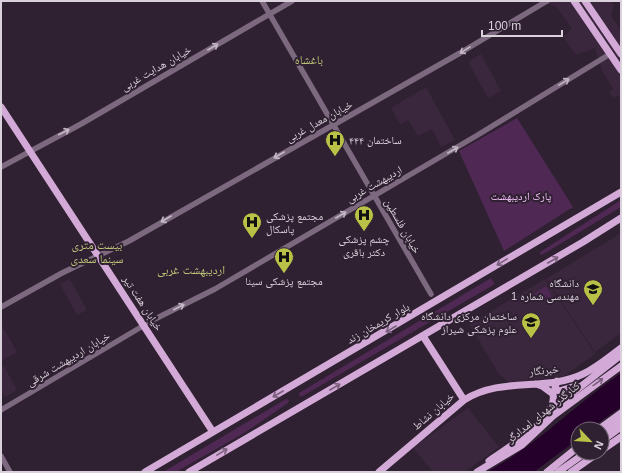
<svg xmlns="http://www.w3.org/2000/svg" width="622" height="473" viewBox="0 0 622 473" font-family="Helvetica,'Noto Naskh Arabic',sans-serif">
<rect width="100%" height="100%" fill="#302132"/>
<!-- built -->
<path fill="#3a263d" d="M 538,1 L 611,1 L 614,5 L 611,16 L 621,30 L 621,99 L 618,95 L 613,98 L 609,92 L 613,89 L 602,70 L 595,48 L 576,55 L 563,37 L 572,29 L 556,6 Z
M 481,54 L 501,91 L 488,98 L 468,62 Z
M 426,87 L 455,140 L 441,147 L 432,129 L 418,136 L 408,120 L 400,124 L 391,108 Z
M 621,233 L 621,333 L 595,352 L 546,279 Z
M 70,279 L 87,310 L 77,315 L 60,284 Z
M 545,279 L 595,354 L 564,376 L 508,382 L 499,374 L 469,324 Z
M 1,324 L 17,352 L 1,361 Z
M 4,366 L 17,390 L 5,397 L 1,390 L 1,368 Z
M 468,408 L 499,447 L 464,472 L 433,472 L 413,448 Z"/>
<!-- green -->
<path fill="#4f2854" d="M 517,118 L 573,207 L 504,251 L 459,151 Z
M 621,200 L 621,207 L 542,255 L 540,254 L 540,252 Z
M 491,278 L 495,284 L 301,397 L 299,395 L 299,393 Z
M 546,286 L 552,297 L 544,302 L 541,299 L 537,302 L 532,300 L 531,296 Z
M 286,399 L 289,400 L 288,403 L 246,432 L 176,472 L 163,472 Z"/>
<!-- water -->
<path fill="#25002a" d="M 621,373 L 621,407 L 590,429 L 578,429 L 578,439 L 534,472 L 487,472 C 536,446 576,404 621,373 Z"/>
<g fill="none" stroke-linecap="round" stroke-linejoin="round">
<!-- minor -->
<path stroke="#7d697f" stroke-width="5.5" d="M 262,1 L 431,294
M 1,167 L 81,124 L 292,1
M 1,307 L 62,273 L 129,241 L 460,53 L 547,1
M 1,410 L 153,320 L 215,289 L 476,136 L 610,54
M 1,456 L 10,472"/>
<!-- major -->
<path stroke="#d3aad7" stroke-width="7" d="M 574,1 L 621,70
M 585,1 L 621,54
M 1,107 L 213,432
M 423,336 L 464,400
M 557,381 L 555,388 L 559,391 L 576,386
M 552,409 L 621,355
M 599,429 L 621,413
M 602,433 L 621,419
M 602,441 L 621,427
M 602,450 L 621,437
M 489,461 C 507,448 558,419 553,394 L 542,386 L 536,384
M 145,472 L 621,192
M 189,472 L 583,242 L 621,218
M 379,472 L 464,400 C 502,376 546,392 583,374 C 596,368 609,357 621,348
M 477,472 L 522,445 L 553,416 L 621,366
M 547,472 L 578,447
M 558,472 L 585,453
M 571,472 L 598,453"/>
</g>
<!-- one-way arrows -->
<defs><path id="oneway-shaft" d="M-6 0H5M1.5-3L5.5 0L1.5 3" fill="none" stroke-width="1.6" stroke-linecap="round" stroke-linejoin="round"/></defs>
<g stroke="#c4b7c5">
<use href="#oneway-shaft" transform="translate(213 47) rotate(-30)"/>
<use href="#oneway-shaft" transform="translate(465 50) rotate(148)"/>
<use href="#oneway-shaft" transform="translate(564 82) rotate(-31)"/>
<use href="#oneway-shaft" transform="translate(64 132) rotate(-27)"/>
<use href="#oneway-shaft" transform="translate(453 150) rotate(-30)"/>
<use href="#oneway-shaft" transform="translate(279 155) rotate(150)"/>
<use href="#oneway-shaft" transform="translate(341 215) rotate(-30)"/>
<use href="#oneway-shaft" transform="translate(166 219) rotate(150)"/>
<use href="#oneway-shaft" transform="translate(179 307) rotate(-27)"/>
</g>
<g stroke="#795f7c">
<use href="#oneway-shaft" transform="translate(553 260) rotate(-30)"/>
<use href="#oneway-shaft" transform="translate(502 262) rotate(149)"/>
<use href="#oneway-shaft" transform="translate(391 329) rotate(150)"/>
<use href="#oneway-shaft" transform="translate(598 382) rotate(-36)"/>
<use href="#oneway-shaft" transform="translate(335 387) rotate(-30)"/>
<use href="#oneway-shaft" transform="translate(278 394) rotate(150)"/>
<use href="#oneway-shaft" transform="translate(222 452) rotate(-31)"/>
</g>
<!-- icons -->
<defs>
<g id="hospital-pin" transform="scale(1)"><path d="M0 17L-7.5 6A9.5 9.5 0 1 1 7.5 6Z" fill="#b9c146" stroke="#302132"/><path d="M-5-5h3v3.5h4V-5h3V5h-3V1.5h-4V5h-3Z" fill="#111"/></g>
<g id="university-pin" transform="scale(1)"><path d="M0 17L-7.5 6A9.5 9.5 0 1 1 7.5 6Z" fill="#b9c146" stroke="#302132"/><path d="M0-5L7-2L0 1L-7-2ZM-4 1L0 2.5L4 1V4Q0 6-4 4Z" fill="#111"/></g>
</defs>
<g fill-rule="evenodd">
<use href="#hospital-pin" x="335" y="140"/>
<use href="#hospital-pin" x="364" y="215"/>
<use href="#hospital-pin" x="252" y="222"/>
<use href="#hospital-pin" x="284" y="257"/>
<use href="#university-pin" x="593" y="289"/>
<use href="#university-pin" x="531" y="322"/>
</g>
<g text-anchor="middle" stroke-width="4" stroke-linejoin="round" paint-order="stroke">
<!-- street labels -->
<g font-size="11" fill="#dbd1dc" stroke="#302132">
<text transform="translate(156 68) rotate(-30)" y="4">خیابان هدایت غربی</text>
<text transform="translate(319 121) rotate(-29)" y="4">خیابان معدل غربی</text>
<text transform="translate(374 184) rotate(-30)" y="4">اردیبهشت غربی</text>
<text transform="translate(403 226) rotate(60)" y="4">خیابان فلسطین</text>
<text transform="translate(143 303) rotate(57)" y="4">خیابان هفت تیر</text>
<text transform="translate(378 323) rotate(-30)" y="4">بلوار کریمخان زند</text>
<text transform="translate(68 359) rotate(-31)" y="4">خیابان اردیبهشت شرقی</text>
<text transform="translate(544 370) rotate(-6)" y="4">خبرنگار</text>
<text transform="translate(433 411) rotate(-41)" y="4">خیابان نشاط</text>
<text transform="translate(543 412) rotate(-39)" y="4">کنارگذر شهدای امدادگر</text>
</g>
<!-- poi labels -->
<g font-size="11" fill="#dbd1dc" stroke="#302132" text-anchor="start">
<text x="349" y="144">ساختمان ۴۴۴</text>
<text x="266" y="220">مجتمع پزشکی<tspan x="266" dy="13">پاسکال</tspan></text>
<text x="364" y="243" text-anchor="middle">چشم پزشکی<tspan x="364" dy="13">دکتر باقری</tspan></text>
<text x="284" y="285" text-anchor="middle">مجتمع پزشکی سینا</text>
<text x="579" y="287" text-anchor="end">دانشگاه<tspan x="579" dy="13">مهندسی شماره 1</tspan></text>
<text x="517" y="320" text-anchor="end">ساختمان مرکزی دانشگاه<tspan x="517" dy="13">علوم پزشکی شیراز</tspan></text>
</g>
<!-- park labels -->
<g font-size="11" fill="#f8c4fe" stroke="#302132">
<text x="521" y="200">پارک اردیبهشت</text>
</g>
<!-- neighbourhood labels -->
<g font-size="12" fill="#bec578" stroke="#302132">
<text x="309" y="64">باغشاه</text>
<text x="97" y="249">بیست متری<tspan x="97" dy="14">سینما سعدی</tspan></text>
<text x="191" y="274">اردیبهشت غربی</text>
</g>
</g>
<!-- border -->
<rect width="622" height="473" fill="none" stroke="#dbd1dc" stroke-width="4"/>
<!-- north arrow -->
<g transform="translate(590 441) rotate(115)"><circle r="19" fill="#302132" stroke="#746776"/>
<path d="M0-3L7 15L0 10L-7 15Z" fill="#b9c146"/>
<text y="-6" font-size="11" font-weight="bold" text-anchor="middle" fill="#dbd1dc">N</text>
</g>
<!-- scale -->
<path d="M482 30v6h80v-6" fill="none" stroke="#dbd1dc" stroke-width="2"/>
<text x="488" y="30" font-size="12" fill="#dbd1dc" stroke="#302132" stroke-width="3" paint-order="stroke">100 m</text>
</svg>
